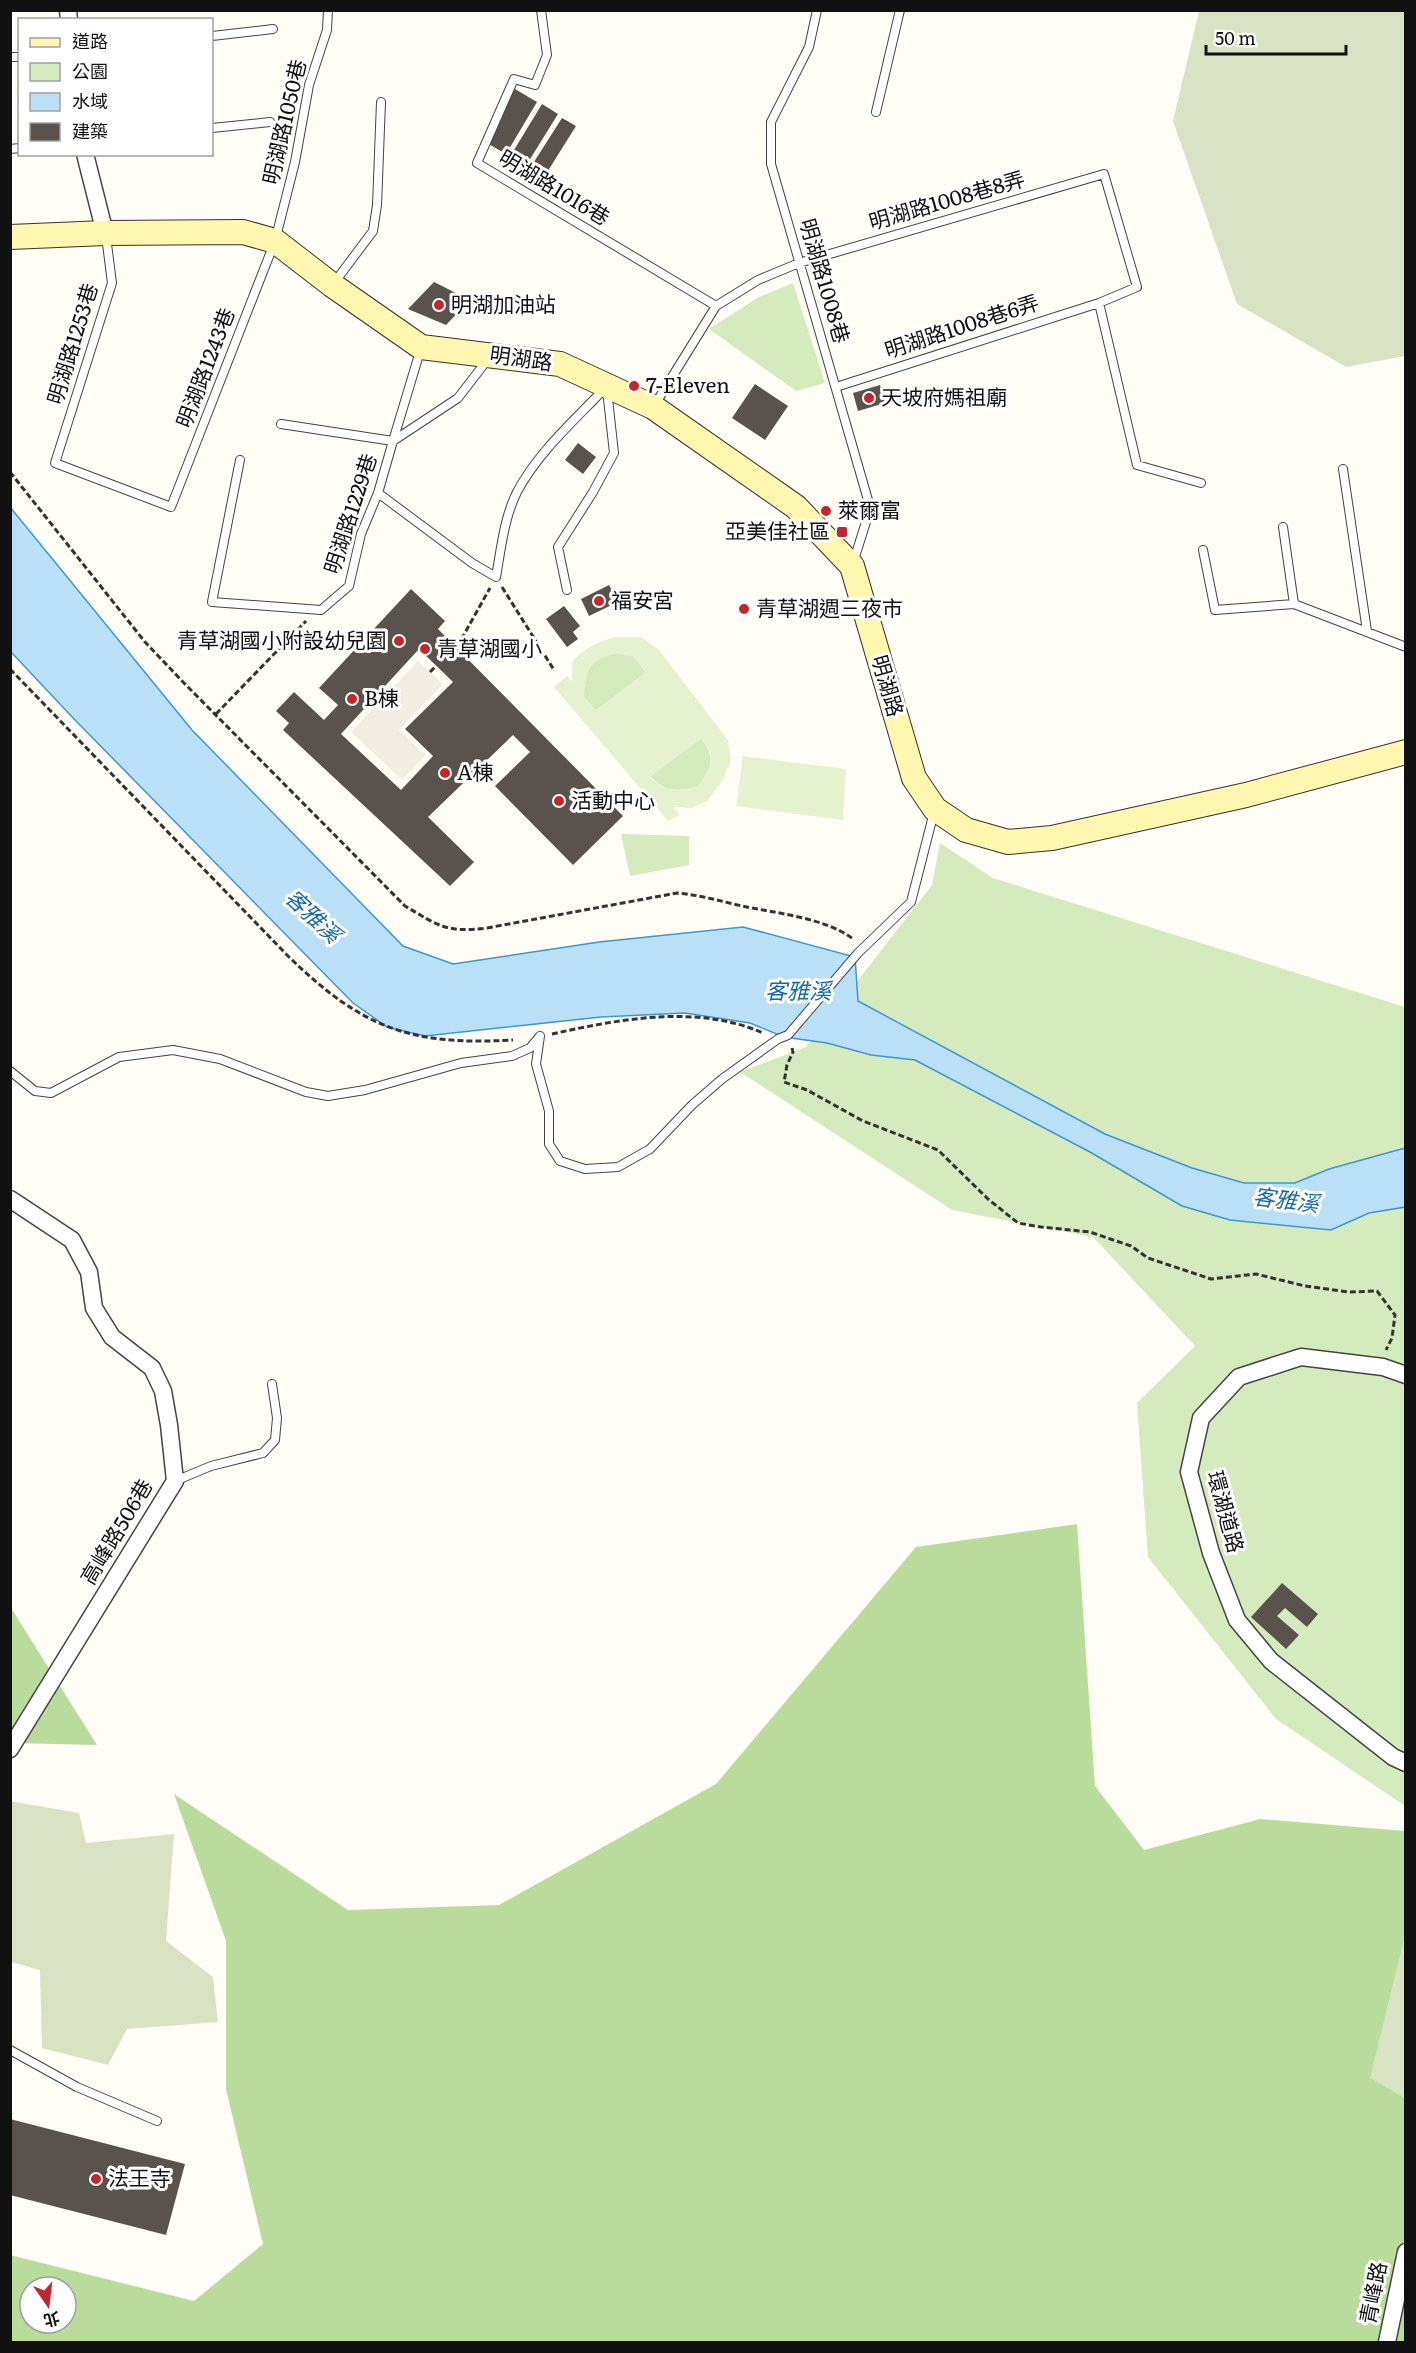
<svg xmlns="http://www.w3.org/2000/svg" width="1416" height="2353" viewBox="0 0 1416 2353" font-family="Literata,'Noto Sans TC',serif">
<rect width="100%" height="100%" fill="#fffdf5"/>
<!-- green -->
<path fill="#d5ebbd" d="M 793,283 L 825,383 L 796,391 L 709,329 L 759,297 Z
M 614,653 L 633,656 L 646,672 L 596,711 L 584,697 C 585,670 588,662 614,653 Z
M 701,738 C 717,759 711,767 698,787 C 676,791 666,793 650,776 Z
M 621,834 L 689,836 L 689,865 L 630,876 Z
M 940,843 L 993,878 L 1405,1007 L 1405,1806 L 1276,1719 L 1148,1557 L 1137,1403 L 1195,1346 L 1093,1237 L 952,1210 L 740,1072 L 806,1047 L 932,885 Z"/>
<!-- forest -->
<path fill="#b9dc9c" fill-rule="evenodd" d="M 1077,1524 L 1095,1786 L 1144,1850 L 1260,1819 L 1405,1831 L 1405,2342 L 11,2342 L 10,2255 L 194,2301 L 263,2244 L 226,2089 L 226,1941 L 174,1794 L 348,1910 L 499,1905 L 716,1784 L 916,1547 ZM 30,2287 L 66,2287 L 66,2323 L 30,2323 Z
M 11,1608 L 97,1745 L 11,1743 Z"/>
<!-- cemetery -->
<path fill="#d9e3c4" d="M 1199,11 L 1405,11 L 1405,356 L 1346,367 L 1237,304 L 1173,121 Z
M 10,1801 L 79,1813 L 86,1843 L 174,1834 L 166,1941 L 213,1977 L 218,2022 L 127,2029 L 108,2065 L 42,2048 L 40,1970 L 11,1962 Z
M 1405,1935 L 1405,2098 L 1370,2078 Z"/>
<!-- pitch -->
<path fill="#e6f2cf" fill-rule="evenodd" d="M 616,637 L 641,637 L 659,650 L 728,740 L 731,761 L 721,783 L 707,801 L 691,808 L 673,807 L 680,815 L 668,821 L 554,687 L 567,676 L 572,681 L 572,662 C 584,648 597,642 616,637 ZM 614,653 L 633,656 L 646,672 L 596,710 L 584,697 C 585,670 588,662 614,653 ZM 701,739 C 718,757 710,768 698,787 C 677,791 667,793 650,777 Z
M 743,756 L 846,769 L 843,820 L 736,806 Z"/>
<!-- plaza -->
<path fill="#f1ede2" d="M 418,661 L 443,684 L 399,730 L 426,755 L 402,780 L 351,732 Z"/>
<!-- water -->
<path fill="#b9e0f7" stroke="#3f96cf" stroke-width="1.5" d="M 10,507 L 192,730 L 403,946 L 453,964 L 599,942 L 743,927 L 855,957 L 858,1001 L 1105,1134 L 1192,1168 L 1244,1183 L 1295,1183 L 1329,1169 L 1405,1148 L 1405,1207 L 1369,1213 L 1331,1230 L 1230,1220 L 1182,1206 L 1090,1152 L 915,1060 L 871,1055 L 827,1043 L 784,1037 L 750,1023 L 685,1013 L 601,1017 L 425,1036 L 387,1027 L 353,1003 L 74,719 L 11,652 Z"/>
<!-- building -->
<path fill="#5a524d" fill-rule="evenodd" d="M 515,89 L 537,102 L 506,154 L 485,142 Z
M 542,104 L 558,114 L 527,164 L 511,155 Z
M 562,118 L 576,126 L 546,174 L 532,165 Z
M 434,282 L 470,300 L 446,325 L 408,309 Z
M 755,384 L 788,406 L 765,440 L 732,418 Z
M 880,385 L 885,403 L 858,411 L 853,393 Z
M 578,443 L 596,457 L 583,474 L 565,460 Z
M 609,585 L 618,602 L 589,616 L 581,599 Z
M 411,589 L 445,621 L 438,629 L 623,816 L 573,865 L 495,786 L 530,752 L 513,735 L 428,817 L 474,862 L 450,886 L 283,730 L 289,723 L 276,711 L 294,692 L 324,720 L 338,705 L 319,688 ZM 419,649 L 453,682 L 405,729 L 433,756 L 401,790 L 341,734 Z
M 564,606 L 580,626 L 573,632 L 578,639 L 567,647 L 546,619 Z
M 1282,1583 L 1318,1614 L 1307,1627 L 1285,1608 L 1277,1616 L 1299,1635 L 1286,1649 L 1251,1617 Z
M 10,2119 L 185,2164 L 166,2235 L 10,2195 Z"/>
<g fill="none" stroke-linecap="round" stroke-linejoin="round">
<!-- lane casing -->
<g stroke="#444" stroke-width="10">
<path id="lane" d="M 541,10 L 547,55 L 535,85 L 514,79 L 477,163 L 716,306
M 817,10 L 809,47 L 771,122 L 771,164 L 868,500 L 866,522 L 853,563
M 212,36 L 273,29
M 10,57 L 20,57
M 876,112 L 900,10
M 212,128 L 270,122
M 10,149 L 20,148
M 106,236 L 112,283 L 55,463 L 171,507 L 275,241 L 295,162 L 309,85 L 327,30 L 328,10
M 334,283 L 373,231 L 377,205 L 381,102
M 1099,303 L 1137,465 L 1201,483
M 654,406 L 716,306 L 758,280 L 799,263 L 1104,174 L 1137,287 L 1099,303 L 836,387
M 281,424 L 393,441 L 421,348
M 240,460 L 212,602 L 321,610 L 349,586 L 361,534 L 378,493 L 393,441 L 458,398 L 488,359
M 1343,469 L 1367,631
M 378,493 L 472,563 L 496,577 C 501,549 504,518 517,492 C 538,452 575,420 606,387
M 1283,527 L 1294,604
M 1203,550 L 1215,610 L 1294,604 L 1406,647
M 567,590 L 558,547 L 593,492 L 614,453 L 607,390
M 540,1036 L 536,1064 L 549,1111 L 549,1144 L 560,1161 L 585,1169 L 618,1167 L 650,1149 L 692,1105 L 722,1079 L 778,1039 L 788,1035 L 858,953 L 911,902 L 934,812
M 10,1071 L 35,1091 L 51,1093 L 119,1057 L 173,1050 L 220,1059 L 306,1092 L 328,1096 L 365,1090 L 461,1063 L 512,1056 L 530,1048 L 540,1036
M 175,1481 L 211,1466 L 263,1453 L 275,1440 L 277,1418 L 272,1384
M 10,2050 L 77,2087 L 157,2121"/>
</g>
<!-- street casing -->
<g stroke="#444" stroke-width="19">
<path id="street" d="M 68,10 L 69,20
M 85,154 L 105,233
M 10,1199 L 72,1240 L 89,1272 L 94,1308 L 112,1337 L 152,1368 L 163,1391 L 169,1425 L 175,1481 L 10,1749
M 1406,1375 L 1383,1367 L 1301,1357 L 1239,1377 L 1201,1418 L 1189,1472 L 1211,1553 L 1237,1620 L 1271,1661 L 1393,1757 L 1406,1763
M 1387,2342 L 1406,2252"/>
</g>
<!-- secondary casing -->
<g stroke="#333" stroke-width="26">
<path id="secondary" d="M 10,237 L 105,233 L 243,232 L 275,241 L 332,285 L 421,347 L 560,364 L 653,407 L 796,507 L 852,566 L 914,778 L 935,809 L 966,830 L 1008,842 L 1052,838 L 1246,795 L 1406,752"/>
</g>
<!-- path -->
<path stroke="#333" stroke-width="3" stroke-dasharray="6 3" stroke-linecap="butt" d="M 10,472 L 145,642 L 184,683 L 405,906 C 439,926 446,933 487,928 L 677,893 C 700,895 720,901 742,906 C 775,913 826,918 853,939
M 502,587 L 554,670
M 457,647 L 490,588
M 10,669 L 288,956 C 362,1028 410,1046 513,1040
M 430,672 L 436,666
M 216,714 L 306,621
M 552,1034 C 620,1019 697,1004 763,1033
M 792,1048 L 793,1052 L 787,1065 L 784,1082 L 807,1090 L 863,1121 L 938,1150 L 988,1199 L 1018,1223 L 1041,1227 L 1090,1232 L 1131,1246 L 1148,1258 L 1211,1279 L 1256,1274 L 1305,1286 L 1349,1292 L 1377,1291 L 1395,1315 L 1392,1338 L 1386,1350"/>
<!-- lane -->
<use href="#lane" stroke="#fff" stroke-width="8"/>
<!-- street -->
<use href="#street" stroke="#fff" stroke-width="16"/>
<!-- secondary -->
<use href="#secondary" stroke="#fff6b0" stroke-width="24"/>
</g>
<!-- markers -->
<g fill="#c4262e" stroke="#fff" stroke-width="2">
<circle cx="439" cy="305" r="6"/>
<circle cx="634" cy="386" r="6"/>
<circle cx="869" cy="398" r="6"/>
<circle cx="826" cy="511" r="6"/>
<rect x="836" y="526" width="12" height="12" rx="3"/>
<circle cx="599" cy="601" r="6"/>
<circle cx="744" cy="609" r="6"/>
<circle cx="399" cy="641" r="6"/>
<circle cx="425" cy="649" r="6"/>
<circle cx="352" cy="699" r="6"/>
<circle cx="445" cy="773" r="6"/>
<circle cx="559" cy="801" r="6"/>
<circle cx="96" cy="2179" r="6"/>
</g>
<g text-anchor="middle" stroke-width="6" stroke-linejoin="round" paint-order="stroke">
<!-- street labels -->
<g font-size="21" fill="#111" stroke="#fff">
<text transform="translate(285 122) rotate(-77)" y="7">明湖路1050巷</text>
<text transform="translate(554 188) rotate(31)" y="7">明湖路1016巷</text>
<text transform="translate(947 201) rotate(-16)" y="7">明湖路1008巷8弄</text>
<text transform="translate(824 281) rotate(74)" y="7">明湖路1008巷</text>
<text transform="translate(962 327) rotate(-18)" y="7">明湖路1008巷6弄</text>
<text transform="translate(73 344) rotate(-73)" y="7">明湖路1253巷</text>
<text transform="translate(521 359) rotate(8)" y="7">明湖路</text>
<text transform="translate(206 368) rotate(-69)" y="7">明湖路1243巷</text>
<text transform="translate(351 514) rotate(-72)" y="7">明湖路1229巷</text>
<text transform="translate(887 686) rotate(74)" y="7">明湖路</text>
<text transform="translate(1225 1512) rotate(75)" y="7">環湖道路</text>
<text transform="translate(117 1532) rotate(-59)" y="7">高峰路506巷</text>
<text transform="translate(1374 2293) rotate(-79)" y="7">青峰路</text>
</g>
<!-- poi labels -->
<g font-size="21" fill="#111" stroke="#fff" text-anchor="start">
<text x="451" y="312">明湖加油站</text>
<text x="646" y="393">7-Eleven</text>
<text x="881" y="405">天坡府媽祖廟</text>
<text x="838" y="518">萊爾富</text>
<text x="830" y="539" text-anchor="end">亞美佳社區</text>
<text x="611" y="608">福安宮</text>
<text x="756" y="616">青草湖週三夜市</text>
<text x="387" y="648" text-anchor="end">青草湖國小附設幼兒園</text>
<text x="437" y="656">青草湖國小</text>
<text x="364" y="706">B棟</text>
<text x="457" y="780">A棟</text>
<text x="571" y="808">活動中心</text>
<text x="108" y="2186">法王寺</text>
</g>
<!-- water labels -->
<g font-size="22" font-style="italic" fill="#1768a6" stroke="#fff">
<text transform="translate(313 916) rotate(43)" y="8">客雅溪</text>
<text x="798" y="999">客雅溪</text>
<text transform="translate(1286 1200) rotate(7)" y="8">客雅溪</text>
</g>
</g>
<!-- border -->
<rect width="1416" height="2353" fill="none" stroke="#111111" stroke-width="24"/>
<!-- legend -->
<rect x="18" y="18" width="195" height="138" fill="#ffffff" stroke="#a0a0a0" stroke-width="1.5"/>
<rect x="30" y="38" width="30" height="9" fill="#fff6b0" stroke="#a0a0a0" stroke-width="1.5"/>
<text x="72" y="48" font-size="18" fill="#111111">道路</text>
<rect x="30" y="63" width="30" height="18" fill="#d5ebbd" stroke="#a0a0a0" stroke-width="1.5"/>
<text x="72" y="78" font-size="18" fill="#111111">公園</text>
<rect x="30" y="93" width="30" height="18" fill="#b9e0f7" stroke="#a0a0a0" stroke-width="1.5"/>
<text x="72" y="108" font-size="18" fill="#111111">水域</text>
<rect x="30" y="123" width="30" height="18" fill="#5a524d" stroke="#a0a0a0" stroke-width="1.5"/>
<text x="72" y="138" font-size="18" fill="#111111">建築</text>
<!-- north arrow -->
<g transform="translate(48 2305) rotate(166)"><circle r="28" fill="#ffffff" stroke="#a0a0a0" stroke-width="1.5"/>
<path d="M0-4.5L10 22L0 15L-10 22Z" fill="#c4262e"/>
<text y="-9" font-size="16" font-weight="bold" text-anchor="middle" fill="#111111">北</text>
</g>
<!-- scale -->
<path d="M1206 45v9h140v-9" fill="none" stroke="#111111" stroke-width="3"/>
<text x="1215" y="45" font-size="18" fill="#111111" stroke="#ffffff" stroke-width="4.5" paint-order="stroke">50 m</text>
</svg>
